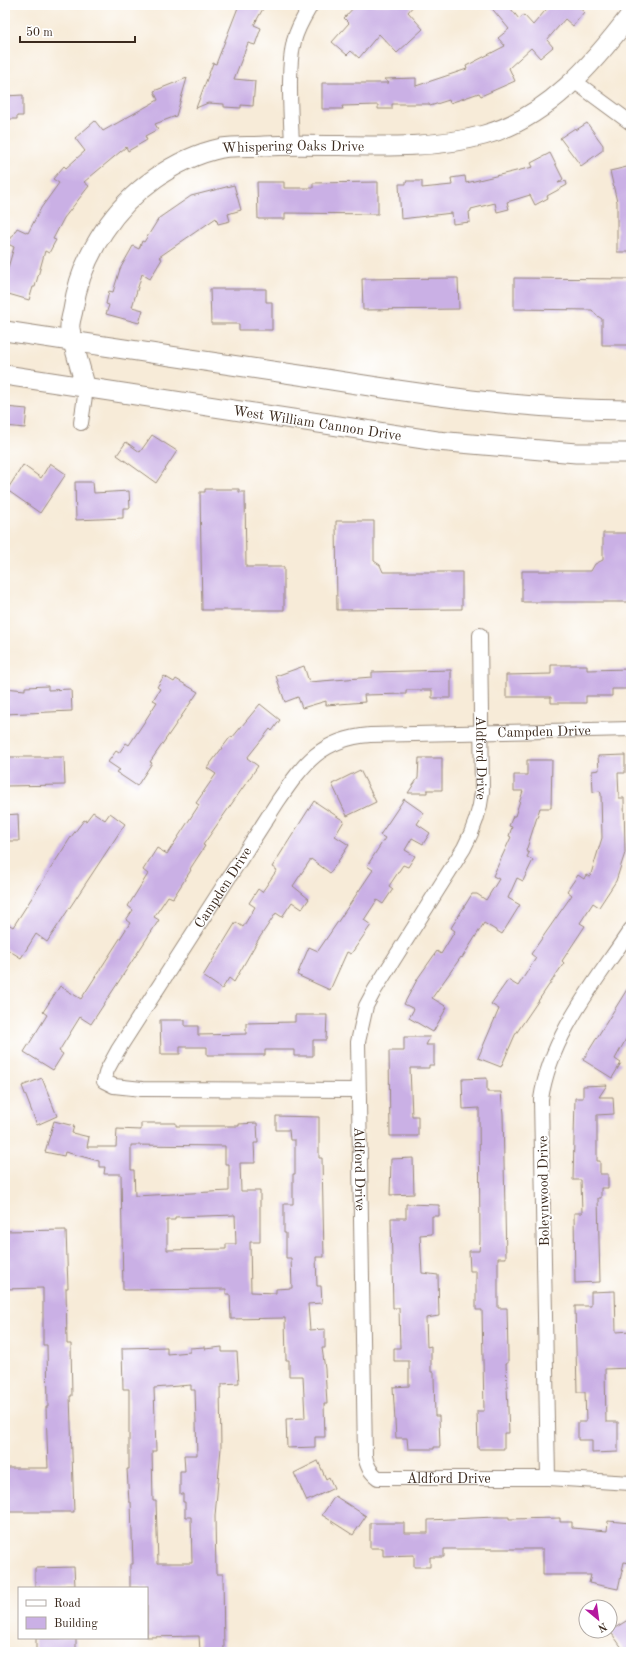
<svg xmlns="http://www.w3.org/2000/svg" width="636" height="1657" viewBox="0 0 636 1657" font-family="'Old Standard TT',serif">
<rect width="100%" height="100%" fill="#fff"/>
<filter id="ink" filterUnits="userSpaceOnUse"><feTurbulence type="fractalNoise" baseFrequency=".025" numOctaves="2"/><feDisplacementMap in="SourceGraphic" scale="8" xChannelSelector="R" yChannelSelector="G"/><feConvolveMatrix kernelMatrix="1 2 1 2 8 2 1 2 1" color-interpolation-filters="sRGB"/></filter>
<filter id="wash" filterUnits="userSpaceOnUse"><feTurbulence type="fractalNoise" baseFrequency=".012" numOctaves="4" result="noise"/><feDisplacementMap in="SourceGraphic" scale="16" xChannelSelector="R" yChannelSelector="G"/><feGaussianBlur stdDeviation="0.9" result="paint"/><feColorMatrix in="noise" values="0 0 0 0 0 0 0 0 0 0 0 0 0 0 0 0 0 1.4 0 .05"/><feComposite in="paint" operator="in"/></filter>
<g filter="url(#wash)">
<rect width="100%" height="100%" fill="#f7ebd8"/>
<g id="blocks">
<!-- building -->
<path fill="#cab0e5" fill-rule="evenodd" d="M 239,5 L 265,5 L 254,25 L 261,28 L 255,45 L 248,43 L 234,79 L 255,81 L 253,106 L 241,105 L 241,108 L 224,107 L 224,104 L 208,103 L 196,108 L 213,63 L 216,64 Z
M 356,5 L 414,5 L 408,12 L 423,29 L 397,53 L 379,34 L 359,58 L 351,51 L 347,55 L 332,42 L 349,23 L 344,18 Z
M 489,5 L 508,5 L 519,19 L 524,15 L 533,25 L 550,5 L 576,5 L 584,12 L 573,26 L 565,19 L 547,40 L 553,47 L 540,58 L 531,48 L 509,68 L 515,81 L 481,96 L 479,93 L 450,103 L 449,100 L 430,106 L 429,104 L 392,104 L 392,109 L 378,109 L 378,105 L 342,106 L 343,109 L 322,109 L 322,83 L 389,83 L 384,79 L 416,78 L 416,86 L 467,69 L 466,66 L 505,46 L 498,38 L 509,29 Z
M 187,78 L 176,116 L 155,124 L 158,129 L 145,136 L 147,140 L 128,151 L 126,147 L 84,182 L 89,186 L 64,218 L 53,239 L 56,240 L 49,253 L 45,251 L 35,287 L 33,287 L 29,300 L 5,293 L 5,278 L 14,247 L 8,244 L 17,228 L 28,233 L 41,208 L 59,183 L 53,179 L 64,166 L 66,168 L 85,151 L 75,138 L 95,121 L 103,131 L 158,100 L 154,91 Z
M 23,95 L 23,116 L 17,116 L 17,119 L 5,119 L 5,96 Z
M 587,123 L 603,145 L 603,150 L 581,166 L 560,138 L 575,128 L 576,130 Z
M 550,153 L 563,179 L 558,183 L 566,181 L 567,185 L 547,196 L 548,198 L 535,205 L 530,195 L 507,202 L 509,209 L 497,212 L 495,203 L 471,209 L 471,211 L 469,212 L 470,222 L 453,224 L 452,213 L 401,219 L 399,184 L 406,184 L 406,181 L 422,181 L 422,188 L 452,185 L 451,178 L 465,176 L 466,183 L 533,167 L 531,163 Z
M 631,166 L 631,252 L 617,252 L 617,202 L 610,171 Z
M 257,182 L 284,182 L 284,188 L 313,188 L 313,183 L 378,182 L 378,214 L 285,213 L 285,219 L 258,219 Z
M 234,185 L 241,210 L 228,214 L 230,221 L 218,224 L 216,218 L 159,257 L 162,259 L 150,279 L 142,274 L 132,307 L 143,310 L 139,323 L 106,314 L 109,305 L 106,304 L 109,291 L 113,292 L 120,269 L 133,246 L 139,249 L 142,241 L 144,242 L 159,218 L 191,196 Z
M 458,278 L 459,309 L 363,310 L 362,279 Z
M 514,278 L 631,279 L 631,345 L 602,345 L 602,319 L 596,315 L 592,310 L 514,309 Z
M 210,289 L 266,289 L 266,302 L 272,302 L 272,330 L 239,330 L 239,324 L 211,324 Z
M 5,407 L 27,409 L 25,428 L 5,426 Z
M 152,435 L 177,451 L 156,483 L 117,455 L 126,442 L 140,452 Z
M 50,463 L 66,474 L 40,513 L 7,490 L 23,465 L 41,478 Z
M 75,482 L 93,482 L 94,493 L 129,491 L 130,508 L 123,508 L 123,518 L 76,520 Z
M 205,489 L 239,489 L 239,492 L 245,492 L 246,567 L 284,567 L 284,610 L 202,610 L 200,492 L 205,492 Z
M 336,521 L 374,521 L 374,561 L 380,565 L 383,572 L 462,572 L 462,609 L 337,610 Z
M 603,533 L 631,533 L 631,602 L 522,602 L 522,571 L 591,571 L 595,564 L 603,560 Z
M 551,665 L 587,665 L 587,670 L 631,669 L 631,689 L 612,689 L 612,696 L 586,696 L 586,703 L 551,703 L 551,697 L 506,697 L 506,675 L 551,674 Z
M 304,666 L 309,682 L 372,677 L 372,672 L 451,670 L 451,698 L 432,698 L 432,690 L 406,690 L 406,694 L 364,695 L 365,702 L 326,705 L 326,701 L 302,708 L 298,697 L 285,702 L 276,676 Z
M 164,676 L 174,682 L 176,679 L 198,692 L 150,762 L 152,763 L 137,786 L 116,772 L 120,770 L 108,762 L 116,751 L 119,753 L 126,743 L 129,745 L 143,724 L 157,702 L 153,700 L 160,689 L 157,687 Z
M 48,686 L 48,690 L 71,689 L 72,711 L 5,714 L 5,688 L 25,690 L 25,687 Z
M 260,704 L 280,720 L 272,731 L 270,729 L 247,758 L 258,766 L 203,845 L 205,846 L 190,869 L 191,870 L 173,898 L 168,896 L 154,917 L 159,920 L 91,1024 L 80,1017 L 59,1051 L 63,1054 L 53,1070 L 24,1052 L 47,1015 L 43,1012 L 60,986 L 81,999 L 130,923 L 126,920 L 133,910 L 128,906 L 148,874 L 143,870 L 157,848 L 167,854 L 199,805 L 196,803 L 216,774 L 207,768 L 231,736 L 232,738 Z
M 625,755 L 625,773 L 618,773 L 619,798 L 624,798 L 625,853 L 616,881 L 599,907 L 593,903 L 580,923 L 585,926 L 562,961 L 564,963 L 515,1035 L 501,1067 L 478,1058 L 499,1009 L 491,1004 L 508,980 L 518,986 L 536,958 L 531,954 L 572,895 L 567,891 L 578,875 L 584,879 L 586,875 L 590,877 L 602,838 L 601,794 L 600,791 L 593,792 L 592,771 L 599,770 L 598,756 Z
M 5,757 L 64,757 L 65,785 L 5,786 Z
M 419,758 L 442,758 L 442,790 L 427,790 L 427,793 L 408,793 L 418,778 Z
M 527,760 L 552,760 L 551,808 L 540,808 L 526,851 L 529,853 L 527,857 L 533,860 L 523,881 L 517,878 L 508,898 L 520,905 L 502,934 L 484,923 L 462,958 L 461,957 L 432,998 L 447,1007 L 433,1032 L 409,1018 L 414,1009 L 404,1004 L 418,978 L 437,951 L 441,954 L 455,931 L 451,928 L 472,894 L 477,894 L 486,900 L 499,879 L 493,876 L 511,837 L 509,836 L 512,827 L 509,826 L 513,816 L 515,816 L 523,791 L 514,791 L 514,775 L 527,775 Z
M 360,770 L 376,802 L 347,816 L 332,784 Z
M 404,799 L 424,813 L 417,824 L 430,833 L 423,844 L 412,838 L 405,850 L 415,856 L 408,867 L 403,865 L 389,886 L 393,889 L 383,904 L 377,900 L 364,920 L 371,925 L 351,954 L 347,952 L 330,990 L 297,975 L 309,947 L 318,951 L 373,870 L 367,866 L 385,838 L 380,835 Z
M 314,801 L 344,821 L 335,836 L 349,845 L 330,873 L 311,859 L 293,886 L 309,899 L 302,909 L 292,902 L 282,917 L 276,913 L 258,940 L 234,982 L 229,978 L 222,989 L 203,976 L 236,922 L 243,927 L 255,907 L 249,903 L 258,889 L 262,892 L 277,870 L 272,867 Z
M 93,812 L 105,820 L 110,813 L 125,824 L 47,942 L 36,934 L 21,958 L 5,948 L 5,922 L 13,927 L 71,837 L 84,820 L 86,821 Z
M 18,814 L 19,841 L 5,841 L 5,815 Z
M 631,983 L 631,1030 L 615,1059 L 621,1063 L 612,1078 L 583,1060 Z
M 295,1015 L 327,1015 L 326,1040 L 313,1040 L 313,1056 L 294,1056 L 294,1050 L 265,1050 L 265,1055 L 207,1055 L 207,1047 L 180,1047 L 180,1054 L 161,1054 L 160,1020 L 185,1020 L 185,1026 L 198,1026 L 198,1035 L 246,1034 L 246,1023 L 295,1022 Z
M 404,1037 L 430,1037 L 426,1045 L 434,1045 L 434,1065 L 429,1065 L 429,1068 L 410,1068 L 412,1116 L 418,1116 L 418,1136 L 390,1136 L 389,1051 L 404,1051 Z
M 42,1078 L 57,1116 L 37,1125 L 22,1086 Z
M 487,1078 L 487,1092 L 501,1092 L 503,1114 L 506,1258 L 498,1258 L 498,1308 L 507,1308 L 508,1355 L 508,1363 L 506,1363 L 509,1433 L 504,1433 L 504,1449 L 478,1449 L 477,1411 L 484,1411 L 482,1310 L 476,1310 L 476,1271 L 470,1271 L 469,1251 L 479,1251 L 480,1241 L 479,1108 L 463,1109 L 462,1079 Z
M 607,1085 L 599,1097 L 613,1097 L 614,1114 L 597,1115 L 597,1161 L 600,1161 L 600,1174 L 608,1174 L 608,1188 L 601,1188 L 601,1198 L 598,1198 L 600,1282 L 575,1283 L 574,1213 L 582,1213 L 581,1180 L 573,1180 L 575,1098 L 583,1098 L 583,1086 Z
M 276,1116 L 319,1117 L 319,1158 L 322,1158 L 324,1257 L 316,1257 L 317,1286 L 321,1286 L 322,1303 L 308,1304 L 310,1330 L 325,1329 L 325,1348 L 322,1348 L 325,1369 L 327,1404 L 324,1404 L 325,1437 L 315,1437 L 315,1447 L 287,1448 L 286,1419 L 305,1418 L 303,1376 L 289,1376 L 289,1360 L 286,1360 L 285,1318 L 231,1319 L 230,1294 L 226,1294 L 226,1289 L 123,1290 L 121,1174 L 104,1174 L 105,1167 L 99,1167 L 99,1161 L 65,1152 L 64,1156 L 45,1152 L 54,1121 L 74,1126 L 72,1133 L 89,1137 L 87,1147 L 116,1147 L 117,1129 L 141,1130 L 141,1123 L 176,1123 L 176,1126 L 239,1126 L 239,1124 L 257,1123 L 258,1143 L 254,1143 L 255,1163 L 240,1163 L 241,1191 L 260,1191 L 260,1242 L 250,1242 L 251,1292 L 276,1293 L 276,1289 L 292,1288 L 291,1258 L 286,1258 L 286,1233 L 284,1233 L 284,1204 L 293,1204 L 293,1174 L 295,1174 L 295,1140 L 290,1140 L 289,1130 L 276,1130 ZM 131,1145 L 225,1146 L 225,1164 L 229,1164 L 229,1191 L 135,1196 L 134,1170 L 131,1170 ZM 235,1215 L 236,1244 L 226,1244 L 226,1249 L 167,1250 L 167,1220 L 175,1220 L 175,1217 Z
M 413,1158 L 414,1194 L 390,1195 L 391,1159 Z
M 406,1204 L 439,1205 L 439,1216 L 432,1216 L 432,1234 L 420,1235 L 422,1273 L 438,1275 L 439,1316 L 426,1318 L 427,1347 L 431,1346 L 431,1372 L 434,1372 L 434,1376 L 435,1416 L 439,1416 L 440,1447 L 434,1447 L 434,1449 L 408,1449 L 407,1438 L 396,1438 L 393,1387 L 409,1386 L 409,1361 L 394,1361 L 394,1348 L 400,1348 L 399,1308 L 393,1308 L 391,1218 L 406,1218 Z
M 66,1230 L 68,1288 L 66,1288 L 67,1344 L 71,1344 L 72,1396 L 70,1396 L 74,1512 L 5,1512 L 5,1468 L 48,1468 L 46,1407 L 48,1407 L 47,1345 L 43,1345 L 43,1288 L 5,1289 L 5,1231 Z
M 615,1291 L 616,1332 L 631,1331 L 631,1368 L 605,1369 L 606,1422 L 618,1422 L 618,1452 L 592,1453 L 592,1440 L 578,1440 L 578,1422 L 586,1422 L 585,1392 L 577,1392 L 575,1306 L 591,1306 L 591,1292 Z
M 167,1347 L 167,1354 L 190,1352 L 190,1348 L 205,1347 L 205,1349 L 222,1347 L 222,1352 L 237,1352 L 239,1383 L 222,1384 L 222,1388 L 220,1388 L 221,1448 L 215,1516 L 216,1574 L 223,1574 L 224,1651 L 200,1651 L 199,1636 L 147,1637 L 147,1588 L 130,1588 L 130,1564 L 133,1564 L 131,1502 L 129,1502 L 127,1469 L 129,1469 L 129,1389 L 123,1389 L 122,1348 ZM 191,1385 L 191,1390 L 195,1390 L 197,1455 L 184,1455 L 185,1471 L 180,1471 L 180,1494 L 183,1494 L 183,1502 L 185,1502 L 185,1517 L 191,1517 L 192,1563 L 158,1563 L 156,1501 L 153,1501 L 152,1451 L 156,1451 L 154,1388 Z
M 318,1461 L 326,1479 L 329,1477 L 334,1488 L 307,1501 L 294,1473 Z
M 335,1496 L 366,1516 L 353,1535 L 322,1515 Z
M 495,1517 L 509,1517 L 509,1519 L 560,1518 L 560,1522 L 572,1522 L 572,1528 L 607,1531 L 608,1521 L 631,1523 L 631,1563 L 624,1562 L 618,1589 L 589,1583 L 591,1575 L 543,1575 L 543,1549 L 444,1549 L 444,1557 L 430,1557 L 430,1567 L 414,1567 L 414,1555 L 383,1556 L 383,1548 L 370,1548 L 370,1523 L 404,1523 L 404,1533 L 428,1533 L 428,1520 Z
M 74,1567 L 75,1586 L 66,1586 L 66,1588 L 35,1587 L 35,1568 Z
M 631,1618 L 631,1652 L 625,1652 L 610,1631 Z
M 36,1638 L 76,1638 L 76,1652 L 36,1652 Z"/>
</g>
</g>
<g filter="url(#ink)">
<use href="#blocks" fill-opacity="0" stroke="#998a7b" stroke-width="1"/>
<g fill="none" stroke-linecap="round" stroke-linejoin="round">
<!-- street casing -->
<g stroke="#998a7b" stroke-width="16">
<g id="street">
<path d="M 574,81 L 631,123"/>
<path d="M 292,145 C 291,116 287,68 294,41 C 297,28 304,17 311,5"/>
<path d="M 81,423 L 86,389"/>
<path id="s1" d="M 480,635 L 482,792 C 480,813 474,829 464,848 L 374,991 L 366,1006 L 358,1042 L 365,1456 C 367,1466 370,1472 378,1478 L 548,1478 L 631,1483"/>
<path id="s2" d="M 358,1090 L 142,1089 L 114,1086 L 104,1081 L 107,1070 L 118,1050 L 278,801 C 304,763 321,739 370,735 L 631,729"/>
<path d="M 548,1478 L 541,1099 C 551,1034 596,982 631,929"/>
</g>
</g>
<!-- secondary casing -->
<g stroke="#998a7b" stroke-width="21">
<g id="secondary">
<path d="M 5,331 C 108,347 210,362 313,377 C 418,394 524,410 631,410"/>
<path id="s3" d="M 5,375 L 437,441 L 576,453 L 631,453"/>
<path id="s4" d="M 86,389 C 81,369 74,349 70,329 C 69,323 72,316 73,310 C 77,281 88,255 104,231 C 130,191 175,158 222,148 C 235,146 251,147 264,146 C 335,142 416,154 484,135 C 547,118 593,64 631,14"/>
</g>
</g>
<!-- street -->
<use href="#street" stroke="#fff" stroke-width="14"/>
<!-- secondary -->
<use href="#secondary" stroke="#fff" stroke-width="19"/>
</g>
</g>
<g text-anchor="middle" stroke-width="4" stroke-linejoin="round" paint-order="stroke">
<!-- street labels -->
<g font-size="14" fill="#3b2a1e" stroke="#fff">
<text dy="5" stroke="none"><textPath href="#s4" startOffset="386">Whispering Oaks Drive</textPath></text>
<text dy="5" stroke="none"><textPath href="#s3" startOffset="316">West William Cannon Drive</textPath></text>
<text dy="5" stroke="none"><textPath href="#s2" startOffset="878">Campden Drive</textPath></text>
<text dy="5" stroke="none"><textPath href="#s1" startOffset="123">Aldford Drive</textPath></text>
<text dy="5" stroke="none"><textPath href="#s2" startOffset="483">Campden Drive</textPath></text>
<text dy="5" stroke="none"><textPath href="#s1" startOffset="566">Aldford Drive</textPath></text>
<text transform="translate(543 1191) rotate(-91)" y="5">Boleynwood Drive</text>
<text dy="5" stroke="none"><textPath href="#s1" startOffset="950">Aldford Drive</textPath></text>
</g>
</g>
<!-- margin -->
<rect width="636" height="1657" fill="none" stroke="#fff" stroke-width="20"/>
<!-- legend -->
<rect x="18" y="1587" width="130" height="52" fill="#ffffff" stroke="#b1aaa5"/>
<rect x="26" y="1600" width="20" height="6" fill="#ffffff" stroke="#b1aaa5"/>
<text x="54" y="1607" font-size="12" fill="#3b2a1e">Road</text>
<rect x="26" y="1617" width="20" height="12" fill="#cab0e5" stroke="#b1aaa5"/>
<text x="54" y="1627" font-size="12" fill="#3b2a1e">Building</text>
<!-- north arrow -->
<g transform="translate(598 1619) rotate(151)"><circle r="19" fill="#ffffff" stroke="#b1aaa5"/>
<path d="M0-3L7 15L0 10L-7 15Z" fill="#b5179e"/>
<text y="-6" font-size="11" font-weight="bold" text-anchor="middle" fill="#3b2a1e">N</text>
</g>
<!-- scale -->
<path d="M20 36v6h115v-6" fill="none" stroke="#3b2a1e" stroke-width="2"/>
<text x="26" y="36" font-size="12" fill="#3b2a1e" stroke="#ffffff" stroke-width="3" paint-order="stroke">50 m</text>
</svg>
